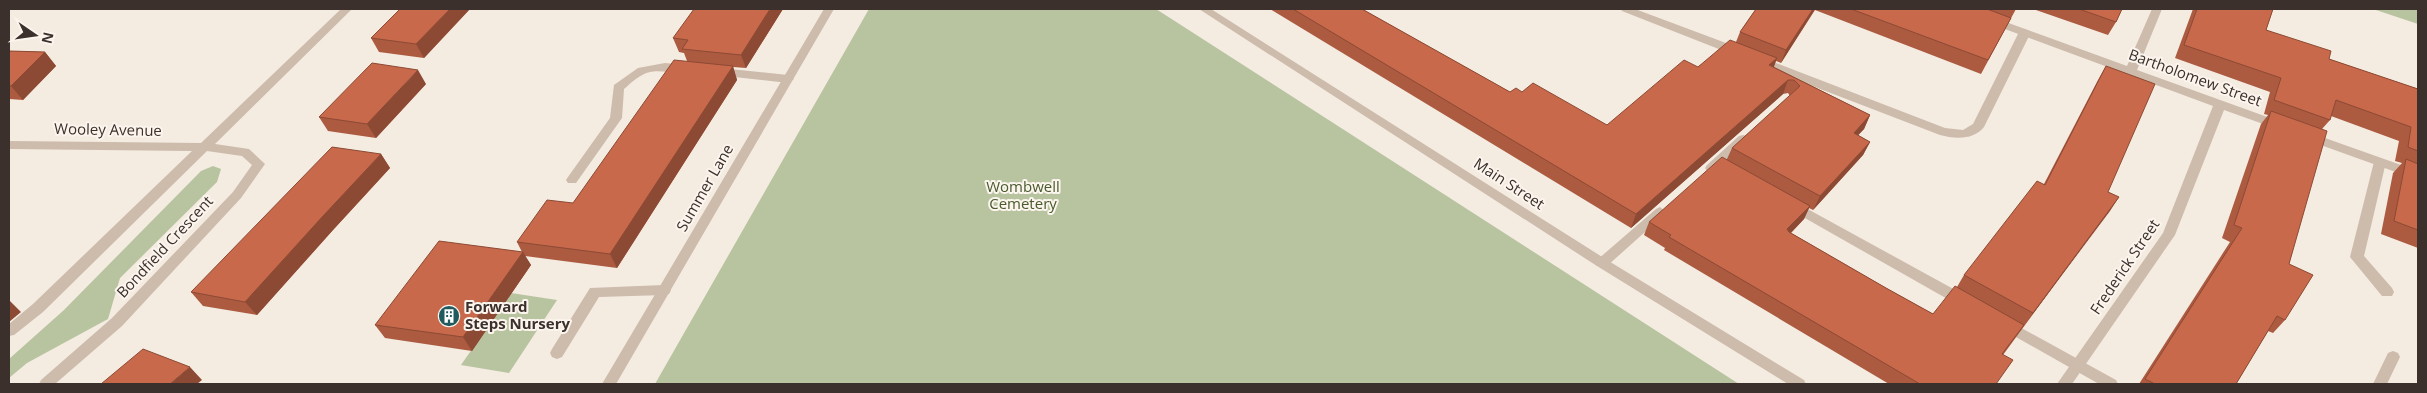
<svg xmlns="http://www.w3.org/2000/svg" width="2427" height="393" viewBox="0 0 2427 393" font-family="'Open Sans',sans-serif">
<rect width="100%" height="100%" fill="#f4ebe1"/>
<!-- green -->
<path fill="#b8c4a0" d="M 869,9 L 1156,9 L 1739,384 L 655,384 Z
M 2373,9 L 2418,9 L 2418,24 Z
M 213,166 L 221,169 L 217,182 L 120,278 L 108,319 L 27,363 L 9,378 L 9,359 L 64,310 L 201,171 Z
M 511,293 L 557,300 L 509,373 L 461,365 Z"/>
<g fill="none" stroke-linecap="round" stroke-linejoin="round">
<!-- service -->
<path fill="#cdbbac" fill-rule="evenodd" d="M 1621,9 L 1635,9 L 1742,49 L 1744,52 L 1738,56 L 1734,55 L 1622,11 Z
M 2025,29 L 2031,32 L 1984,127 C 1974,140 1955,139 1940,135 L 1755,64 L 1753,61 L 1759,57 L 1763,58 L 1945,128 L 1963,130 L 1973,124 L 2019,32 Z
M 665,63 L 686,65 L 692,69 C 685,76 661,69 650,72 C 640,74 631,83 624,89 L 622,118 L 576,183 L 568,183 L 566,180 L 568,177 L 610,118 L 614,85 L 638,68 Z
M 720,68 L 788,75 L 794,79 L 788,83 L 716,75 L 714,72 L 716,69 Z
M 2380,158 L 2386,162 L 2364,256 L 2392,288 L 2394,292 L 2392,296 L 2382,296 L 2350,257 L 2374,162 Z
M 1793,201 L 1968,297 L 1970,301 L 1968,305 L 1958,305 L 1789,209 L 1787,206 Z
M 664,285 L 669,286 L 671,290 L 669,294 L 664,295 L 599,297 L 562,357 L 557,359 L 552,357 L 550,353 L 552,349 L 590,288 Z
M 2005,319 L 2116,380 L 2118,384 L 2099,384 L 2000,328 L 1998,324 L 2000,320 Z
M 2393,351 L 2398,353 L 2400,357 L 2387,384 L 2373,384 L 2388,353 Z"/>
<!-- minor -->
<path fill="#cdbbac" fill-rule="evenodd" d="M 341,9 L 352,9 L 215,144 L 249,149 L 265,164 L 241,198 L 122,326 L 55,384 L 39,384 L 41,380 L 112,318 L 233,192 L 252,165 L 242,156 L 207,151 L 43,312 L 14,335 L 9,336 L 9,324 L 33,304 L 192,151 L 9,149 L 9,141 L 201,143 Z
M 1955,9 L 1970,9 L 2127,66 L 2152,9 L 2162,9 L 2137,70 L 2284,123 L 2286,126 L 2280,130 L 2224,110 L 2175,235 L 2072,384 L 2057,384 L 2163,233 L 2213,106 L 1956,11 Z
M 2308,132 L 2418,171 L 2418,180 L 2304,139 L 2302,136 L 2304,133 Z
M 1743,135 L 1747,136 L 1749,139 L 1747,142 L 1715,171 L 1707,171 L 1705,168 L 1707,165 L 1739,136 Z
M 1660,207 L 1666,212 L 1664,215 L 1607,266 L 1597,266 L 1595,263 L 1597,260 L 1656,209 Z"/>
<!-- tertiary -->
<path fill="#cdbbac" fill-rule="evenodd" d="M 824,9 L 834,9 L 616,384 L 602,384 Z
M 1199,9 L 1211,9 L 1607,260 L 1804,380 L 1806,384 L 1788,384 L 1597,266 Z"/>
</g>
<!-- wall -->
<path fill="#ac5a40" d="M 783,9 L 746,68 L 733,67 L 737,80 L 617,268 L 525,256 L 531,265 L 472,351 L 385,338 L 375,325 L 522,252 L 517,242 L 573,203 L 687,61 L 684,53 L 679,52 L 673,38 Z
M 1270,9 L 1362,9 L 1510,92 L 1522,92 L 1607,125 L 1736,42 L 1740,32 L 1756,9 L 2016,9 L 1981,74 L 1815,10 L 1781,63 L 1776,61 L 1774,67 L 1870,115 L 1864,129 L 1858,135 L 1870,142 L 1863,155 L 1813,210 L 1809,208 L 1804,219 L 1791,233 L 1886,288 L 1933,314 L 1957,287 L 1964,275 L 2044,184 L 2098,80 L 2106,66 L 2108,192 L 2119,197 L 2003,355 L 1996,384 L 1889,384 L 1664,250 L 1665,248 L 1644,235 L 1649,222 L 1727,159 L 1732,148 L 1790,96 L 1788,93 L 1783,94 L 1631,228 Z
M 2033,9 L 2122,9 L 2116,22 L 2108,35 Z
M 2193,9 L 2273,9 L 2266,30 L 2329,59 L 2418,89 L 2418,248 L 2381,234 L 2393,173 L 2402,163 L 2395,161 L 2399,141 L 2331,116 L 2330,120 L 2322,129 L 2289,264 L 2285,320 L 2273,333 L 2268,331 L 2236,384 L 2139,384 L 2230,242 L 2222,238 L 2261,124 L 2268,115 L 2264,114 L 2270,92 L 2175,58 Z
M 469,10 L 424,58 L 379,52 L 371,38 Z
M 9,51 L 45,52 L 56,66 L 23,100 L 9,99 Z
M 426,84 L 376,138 L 328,131 L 319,117 Z
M 381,154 L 390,168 L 333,230 L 257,315 L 203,306 L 191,292 Z"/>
<!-- shaded-wall -->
<path fill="#8c4a34" d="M 450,9 L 468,9 L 469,10 L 424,58 L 416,44 Z
M 770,9 L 783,9 L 746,68 L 741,55 Z
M 1813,9 L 1815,9 L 1781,63 L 1786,50 Z
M 45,52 L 56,66 L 23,100 L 11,86 Z
M 1777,58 L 1772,71 L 1769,65 Z
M 733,66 L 737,80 L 617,268 L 610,254 Z
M 418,70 L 426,84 L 376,138 L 367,124 Z
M 1788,80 L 1783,94 L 1631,228 L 1636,214 Z
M 1870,115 L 1864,129 L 1847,147 L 1854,133 Z
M 1870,142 L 1863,155 L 1813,210 L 1820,196 Z
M 381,154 L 390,168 L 333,230 L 257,315 L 245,302 L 323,216 Z
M 2119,197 L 2110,211 L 2023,327 L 2033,313 Z
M 1810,206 L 1804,219 L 1781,243 L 1787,229 Z
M 523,252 L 531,265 L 472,351 L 463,337 Z
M 9,300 L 21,312 L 9,322 Z
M 190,367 L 202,380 L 197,384 L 170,384 Z"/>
<!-- building -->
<path fill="#c8694b" stroke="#8c4a34" d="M 400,9 L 450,9 L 416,44 L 371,38 Z
M 694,9 L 770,9 L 741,55 L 682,49 L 688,40 L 673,38 Z
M 1293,9 L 1362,9 L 1510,92 L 1516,88 L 1522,92 L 1533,83 L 1607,125 L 1684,60 L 1698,67 L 1730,40 L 1777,58 L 1769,65 L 1870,115 L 1854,133 L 1870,142 L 1820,196 L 1732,148 L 1800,86 L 1794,80 L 1788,80 L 1636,214 Z
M 1756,9 L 1813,9 L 1786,50 L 1740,32 Z
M 1851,9 L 1987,9 L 2011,18 L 1988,60 Z
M 2079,9 L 2122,9 L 2116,22 Z
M 2197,9 L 2273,9 L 2266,30 L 2331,51 L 2329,59 L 2418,89 L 2418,151 L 2408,147 L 2411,127 L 2336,100 L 2330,120 L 2274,100 L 2281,78 L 2184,45 Z
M 9,51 L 45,52 L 11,86 L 9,86 Z
M 674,60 L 733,66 L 610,254 L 517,242 L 547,200 L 573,203 Z
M 372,63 L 418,70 L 367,124 L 319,117 Z
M 2106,66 L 2155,84 L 2108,192 L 2119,197 L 2033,313 L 1964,275 L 2037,181 L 2045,185 Z
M 2271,111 L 2327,131 L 2289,264 L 2313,275 L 2285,320 L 2277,316 L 2236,384 L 2155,384 L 2145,379 L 2242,228 L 2234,225 Z
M 332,147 L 381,154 L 323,216 L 245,302 L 191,292 Z
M 1722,157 L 1810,206 L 1787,229 L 1789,232 L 1886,288 L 1933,314 L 1955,286 L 2024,325 L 2002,354 L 2013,360 L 1996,384 L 1920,384 L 1669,237 L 1671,235 L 1649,222 Z
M 2406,159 L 2418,164 L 2418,230 L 2394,221 Z
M 439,241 L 523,252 L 463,337 L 375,325 Z
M 143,349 L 190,367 L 170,384 L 101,384 Z"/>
<!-- icons -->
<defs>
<g id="building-disc" transform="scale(1.125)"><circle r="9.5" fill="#1f5a5e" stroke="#fbf5ee"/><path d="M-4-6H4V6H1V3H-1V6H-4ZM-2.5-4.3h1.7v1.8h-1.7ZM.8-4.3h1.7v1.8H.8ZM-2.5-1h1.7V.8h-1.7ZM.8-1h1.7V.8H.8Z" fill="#fff"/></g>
</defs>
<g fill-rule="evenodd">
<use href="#building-disc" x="449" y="316"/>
</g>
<g text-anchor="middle" stroke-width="4" stroke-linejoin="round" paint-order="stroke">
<!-- street labels -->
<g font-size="15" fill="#3b302b" stroke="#fbf5ee">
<text transform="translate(2195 78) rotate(20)" y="5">Bartholomew Street</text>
<text transform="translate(108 130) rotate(1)" y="5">Wooley Avenue</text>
<text transform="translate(1509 184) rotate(33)" y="5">Main Street</text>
<text transform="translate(705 188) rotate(-60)" y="5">Summer Lane</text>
<text transform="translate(165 247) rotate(-47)" y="5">Bondfield Crescent</text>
<text transform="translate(2125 267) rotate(-56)" y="5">Frederick Street</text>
</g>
<!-- park labels -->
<g font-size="15" fill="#4a5a2e" stroke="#fbf5ee">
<text x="1023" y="192">Wombwell<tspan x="1023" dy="17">Cemetery</tspan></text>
</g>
<!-- poi labels -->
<g font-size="15" font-weight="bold" fill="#3b302b" stroke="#fbf5ee" text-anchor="start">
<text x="465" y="312">Forward<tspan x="465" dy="17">Steps Nursery</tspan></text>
</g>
</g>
<!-- border -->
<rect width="2427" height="393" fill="none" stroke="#3b302b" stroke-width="20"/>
<!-- north arrow -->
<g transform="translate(35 35) rotate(103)" stroke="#fbf5ee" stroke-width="4" paint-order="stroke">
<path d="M0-4L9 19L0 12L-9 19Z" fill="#3b302b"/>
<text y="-8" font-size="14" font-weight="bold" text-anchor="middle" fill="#3b302b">N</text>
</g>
</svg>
